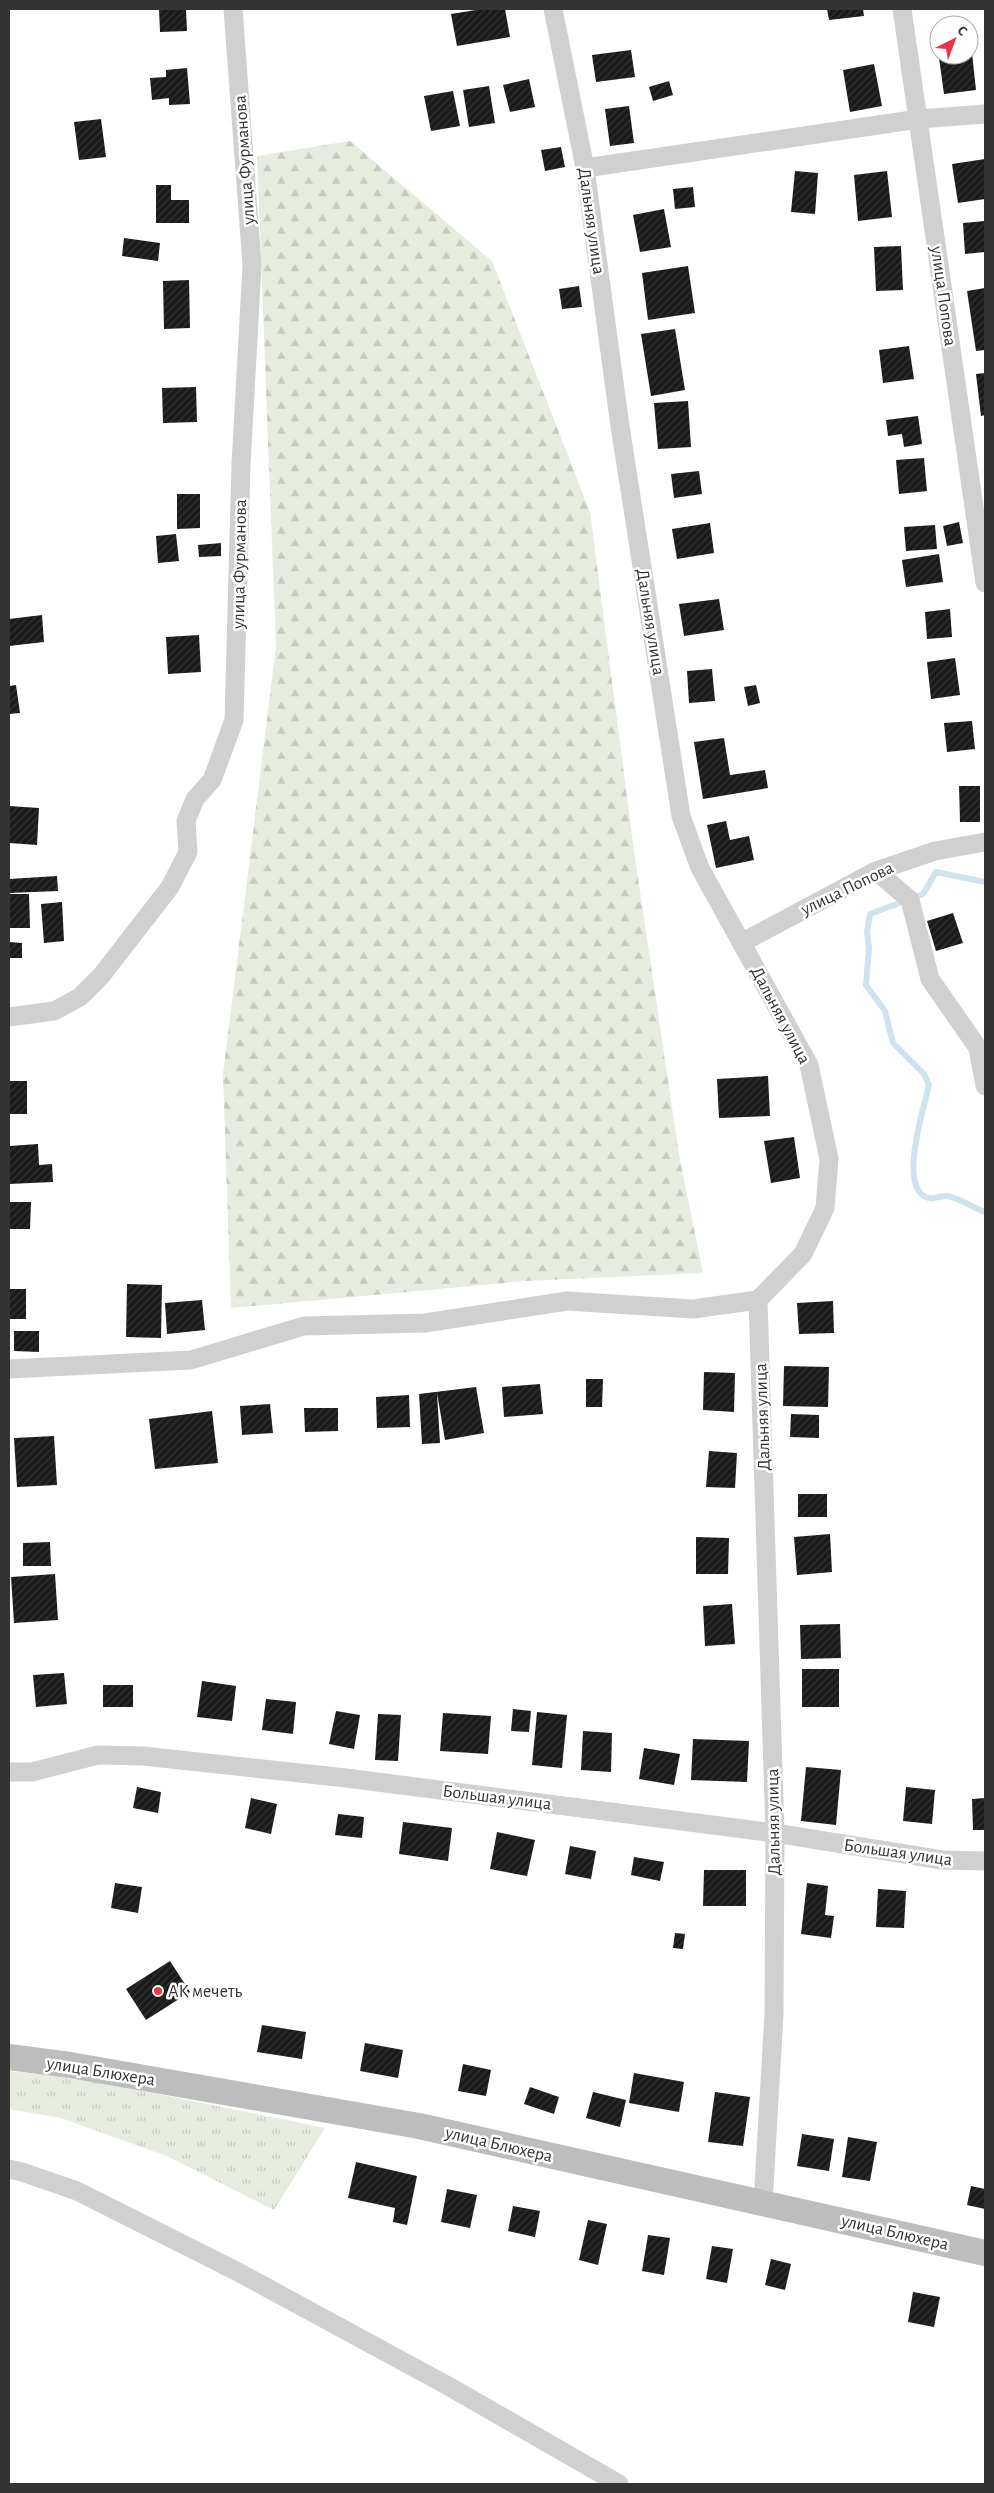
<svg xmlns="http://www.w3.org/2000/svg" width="994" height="2493" viewBox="0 0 994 2493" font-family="'Alegreya Sans',sans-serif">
<defs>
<pattern id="grass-tufts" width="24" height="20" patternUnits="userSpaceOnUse" patternTransform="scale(1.25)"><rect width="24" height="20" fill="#e6ecdf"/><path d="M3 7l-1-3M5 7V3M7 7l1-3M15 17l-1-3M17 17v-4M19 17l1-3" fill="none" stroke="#c6cbc0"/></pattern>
<pattern id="forest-firs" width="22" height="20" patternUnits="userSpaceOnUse" patternTransform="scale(1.25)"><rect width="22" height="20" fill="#e6ecdf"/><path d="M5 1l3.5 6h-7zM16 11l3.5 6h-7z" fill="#c6cbc0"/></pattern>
<pattern id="building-hatch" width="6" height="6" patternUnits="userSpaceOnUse" patternTransform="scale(1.25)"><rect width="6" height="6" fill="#1a1a1a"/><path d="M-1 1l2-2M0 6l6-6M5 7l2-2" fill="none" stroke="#333"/></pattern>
</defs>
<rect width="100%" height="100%" fill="#fff"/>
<!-- grass -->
<path fill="url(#grass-tufts)" d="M 9,2071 L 89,2080 L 325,2128 L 274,2210 L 169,2157 L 61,2118 L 9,2109 Z"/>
<!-- forest -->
<path fill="url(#forest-firs)" d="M 350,141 L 492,261 L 590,512 L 634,851 L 679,1155 L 703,1273 L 525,1281 L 231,1308 L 223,1074 L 276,647 L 257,156 Z"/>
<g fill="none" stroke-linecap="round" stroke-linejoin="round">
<!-- stream -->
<path stroke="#cee3ee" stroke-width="6" d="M 985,882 L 936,872 L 923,894 L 870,914 L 867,932 L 869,948 L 866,985 L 885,1011 L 893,1043 L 924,1074 L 929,1085 C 924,1107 900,1182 924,1196 C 932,1201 937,1196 946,1196 C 956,1196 975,1209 985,1212"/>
</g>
<!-- building -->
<path fill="url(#building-hatch)" d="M 159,9 L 186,9 L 187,31 L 160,32 Z
M 482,9 L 505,9 L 510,37 L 457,46 L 451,14 Z
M 827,9 L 863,9 L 864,16 L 829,20 Z
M 631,50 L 635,77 L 596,82 L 592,55 Z
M 972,53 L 976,90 L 944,94 L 939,58 Z
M 874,64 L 882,106 L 850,112 L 843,70 Z
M 187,68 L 190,104 L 169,105 L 169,98 L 152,100 L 150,78 L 166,77 L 166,70 Z
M 529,79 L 535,107 L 510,112 L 503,85 Z
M 669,81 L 673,95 L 653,101 L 649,87 Z
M 489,86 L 495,123 L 469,127 L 463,90 Z
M 453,91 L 460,126 L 431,131 L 424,96 Z
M 629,106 L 634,143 L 610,146 L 605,109 Z
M 101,119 L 106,157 L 79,160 L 74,122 Z
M 561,147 L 565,167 L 545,171 L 541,150 Z
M 985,159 L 985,199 L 958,203 L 952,164 Z
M 795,171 L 818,173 L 815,214 L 791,212 Z
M 887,171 L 892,217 L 858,221 L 854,175 Z
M 156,185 L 171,185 L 171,200 L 189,200 L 189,223 L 156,223 Z
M 693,187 L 695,207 L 675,209 L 673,189 Z
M 664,209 L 671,247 L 640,252 L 633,215 Z
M 985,221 L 985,252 L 965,254 L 963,223 Z
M 124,238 L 160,243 L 158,261 L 122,256 Z
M 901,246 L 903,290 L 876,291 L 874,247 Z
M 688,266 L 695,313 L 648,320 L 642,273 Z
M 189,280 L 190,328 L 164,329 L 163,281 Z
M 579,286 L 582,307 L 562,309 L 559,289 Z
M 985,288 L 985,350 L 976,351 L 967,291 Z
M 675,329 L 685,390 L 651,396 L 641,334 Z
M 909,346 L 914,379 L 883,383 L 879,350 Z
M 985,373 L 985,415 L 981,416 L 976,374 Z
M 196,387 L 197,422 L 163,423 L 162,388 Z
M 688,401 L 691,447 L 658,449 L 654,403 Z
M 918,416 L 922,444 L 904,447 L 902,434 L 888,436 L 886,420 Z
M 924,458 L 927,491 L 899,494 L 896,460 Z
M 699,471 L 702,494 L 674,498 L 671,474 Z
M 177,494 L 200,494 L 200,528 L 177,529 Z
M 959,522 L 963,543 L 947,546 L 943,526 Z
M 710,523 L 714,553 L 677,559 L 672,529 Z
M 935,525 L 937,549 L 906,551 L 904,527 Z
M 176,534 L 179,561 L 158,563 L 156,536 Z
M 221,543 L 221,556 L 199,557 L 198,545 Z
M 939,554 L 943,582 L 906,587 L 902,560 Z
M 719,599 L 724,630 L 684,636 L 679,604 Z
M 950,609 L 952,637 L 927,639 L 925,612 Z
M 42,615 L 44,642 L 9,646 L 9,619 Z
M 199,635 L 201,672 L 168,674 L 166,637 Z
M 955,658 L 960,695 L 931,699 L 927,662 Z
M 712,669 L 715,701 L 689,703 L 687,671 Z
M 16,685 L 20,713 L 9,714 L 9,686 Z
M 756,685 L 760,703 L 748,706 L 744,687 Z
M 972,721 L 975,749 L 947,752 L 944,723 Z
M 724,738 L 730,775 L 765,770 L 768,788 L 703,799 L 694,742 Z
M 959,786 L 980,786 L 980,822 L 960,822 Z
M 9,806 L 39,808 L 37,845 L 9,843 Z
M 726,821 L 730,840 L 749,836 L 754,860 L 716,868 L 707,825 Z
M 57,876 L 58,891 L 9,893 L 9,879 Z
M 9,894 L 29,894 L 30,928 L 9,928 Z
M 62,902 L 64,941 L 44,943 L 41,904 Z
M 953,913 L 963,943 L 936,951 L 927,921 Z
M 9,942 L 22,943 L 22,958 L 9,958 Z
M 768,1076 L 770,1116 L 719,1118 L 717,1079 Z
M 9,1081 L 27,1081 L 27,1114 L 9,1114 Z
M 794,1137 L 800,1178 L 771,1183 L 764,1141 Z
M 38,1144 L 39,1165 L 52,1164 L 53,1182 L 9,1184 L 9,1146 Z
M 9,1202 L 31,1202 L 30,1229 L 9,1229 Z
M 127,1284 L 162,1285 L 161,1338 L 126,1337 Z
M 9,1289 L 26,1289 L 26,1319 L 9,1319 Z
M 202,1300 L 205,1330 L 167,1334 L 165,1303 Z
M 833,1301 L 834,1333 L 799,1334 L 797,1303 Z
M 14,1331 L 39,1331 L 39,1352 L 14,1351 Z
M 784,1366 L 829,1367 L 828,1407 L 783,1406 Z
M 704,1372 L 735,1373 L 734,1412 L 703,1410 Z
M 586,1379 L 603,1379 L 602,1407 L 586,1407 Z
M 540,1384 L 543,1414 L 504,1417 L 502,1387 Z
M 476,1387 L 484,1433 L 445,1440 L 437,1393 L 440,1443 L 422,1444 L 419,1394 Z
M 409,1395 L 410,1427 L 377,1428 L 376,1397 Z
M 270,1404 L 273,1433 L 242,1435 L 240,1406 Z
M 304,1408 L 338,1408 L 338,1431 L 305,1432 Z
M 212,1411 L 218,1463 L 155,1469 L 149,1419 Z
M 791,1414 L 819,1415 L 819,1438 L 790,1437 Z
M 54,1436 L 57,1485 L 17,1487 L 14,1438 Z
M 709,1451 L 737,1453 L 735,1488 L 706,1487 Z
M 798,1494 L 827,1494 L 827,1517 L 798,1517 Z
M 830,1534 L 832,1572 L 797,1575 L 794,1537 Z
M 696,1537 L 729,1538 L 728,1574 L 696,1574 Z
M 50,1542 L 51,1566 L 23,1566 L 23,1543 Z
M 55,1574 L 58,1620 L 14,1623 L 11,1577 Z
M 732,1604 L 735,1644 L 705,1646 L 703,1606 Z
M 840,1624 L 841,1658 L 801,1659 L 800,1625 Z
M 802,1669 L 839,1669 L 839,1707 L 802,1707 Z
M 64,1673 L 67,1704 L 36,1707 L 33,1675 Z
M 202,1681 L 236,1686 L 232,1721 L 197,1717 Z
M 103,1685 L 133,1685 L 133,1707 L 103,1707 Z
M 266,1699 L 296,1702 L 293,1734 L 262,1730 Z
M 513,1709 L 531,1711 L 529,1732 L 511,1731 Z
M 336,1711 L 360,1715 L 354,1749 L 329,1744 Z
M 537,1712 L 567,1715 L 562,1768 L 532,1765 Z
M 443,1713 L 491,1716 L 488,1754 L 440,1751 Z
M 378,1714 L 401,1715 L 398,1761 L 375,1760 Z
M 583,1731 L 612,1733 L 611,1772 L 581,1770 Z
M 693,1739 L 749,1741 L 747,1782 L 691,1780 Z
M 644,1748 L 680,1754 L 674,1785 L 639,1779 Z
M 806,1767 L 841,1770 L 836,1825 L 801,1821 Z
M 137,1787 L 161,1792 L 158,1813 L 133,1808 Z
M 906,1787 L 935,1790 L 932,1824 L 903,1821 Z
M 251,1798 L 277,1804 L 271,1834 L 245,1828 Z
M 985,1798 L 985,1830 L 973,1830 L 972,1799 Z
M 338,1814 L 364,1817 L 362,1838 L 335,1835 Z
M 403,1822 L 452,1828 L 448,1861 L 399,1854 Z
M 497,1832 L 535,1840 L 527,1876 L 490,1869 Z
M 570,1846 L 596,1851 L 591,1879 L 565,1874 Z
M 634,1857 L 664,1862 L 660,1881 L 631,1875 Z
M 704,1870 L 746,1870 L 746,1906 L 703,1906 Z
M 115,1883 L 142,1887 L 138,1913 L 111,1908 Z
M 807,1883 L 828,1886 L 825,1915 L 834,1916 L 831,1938 L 801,1934 Z
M 878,1889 L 906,1891 L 904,1928 L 876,1927 Z
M 675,1933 L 685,1934 L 683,1949 L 673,1948 Z
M 170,1961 L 190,1992 L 146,2020 L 126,1989 Z
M 262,2025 L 306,2032 L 302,2059 L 257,2052 Z
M 365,2043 L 403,2050 L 398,2078 L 360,2071 Z
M 463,2064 L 491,2070 L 486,2096 L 458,2091 Z
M 634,2073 L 684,2082 L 679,2112 L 629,2103 Z
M 530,2087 L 559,2097 L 554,2114 L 524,2104 Z
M 593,2092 L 626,2100 L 620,2127 L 586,2118 Z
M 715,2092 L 750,2097 L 743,2146 L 708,2142 Z
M 802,2134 L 834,2139 L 829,2171 L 797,2166 Z
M 848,2137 L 877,2142 L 870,2181 L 842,2177 Z
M 356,2162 L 417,2176 L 407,2225 L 393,2222 L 395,2208 L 348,2198 Z
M 971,2186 L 985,2189 L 985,2209 L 967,2205 Z
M 447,2189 L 477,2195 L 470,2228 L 441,2222 Z
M 513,2206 L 540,2211 L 535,2237 L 508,2231 Z
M 588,2220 L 607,2224 L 598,2265 L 579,2260 Z
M 648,2235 L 670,2238 L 664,2275 L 642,2271 Z
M 712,2246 L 733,2249 L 727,2283 L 706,2279 Z
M 771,2259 L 791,2264 L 785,2290 L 765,2285 Z
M 913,2292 L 940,2297 L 934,2327 L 908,2322 Z"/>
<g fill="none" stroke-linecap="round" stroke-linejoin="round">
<!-- minor -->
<path stroke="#d0d0d0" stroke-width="19" d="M 553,9 L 585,168 L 620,426 L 681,816 L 700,868 L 809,1065 L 829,1159 L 825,1208 L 803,1254 L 758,1300 L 775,1833 L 774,2014 L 763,2203
M 902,9 L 985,583
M 585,168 L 919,119 L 985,114
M 876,871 L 910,900 L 930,979 L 978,1048 L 985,1086
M 743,942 L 876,871 L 935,851 L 985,842
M 9,1017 L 54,1011 L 80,997 L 101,976 L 170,887 L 188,852 L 186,821 L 195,799 L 212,780 L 234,720 L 241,465 L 252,265 L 233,9
M 9,1369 L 191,1360 L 304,1326 L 425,1323 L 567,1301 L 693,1309 L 758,1300
M 9,1772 L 32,1772 L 98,1755 L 143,1756 L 346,1778 L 775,1833 L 942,1860 L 985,1861
M 9,2169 L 22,2172 L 77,2191 L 238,2272 L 450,2387 L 619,2484"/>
<!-- secondary -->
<path stroke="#bdbdbd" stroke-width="26" d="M 9,2057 L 70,2065 L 419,2126 L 985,2253"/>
</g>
<!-- markers -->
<circle fill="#e8374b" stroke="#fff" stroke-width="2" cx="158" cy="1991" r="5"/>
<g text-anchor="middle" stroke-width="5" stroke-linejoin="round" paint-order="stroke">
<!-- street labels -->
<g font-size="18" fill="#333" stroke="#fff">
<text transform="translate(244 160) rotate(-94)" y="6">улица Фурманова</text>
<text transform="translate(592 221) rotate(82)" y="6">Дальняя улица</text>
<text transform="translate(944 296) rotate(82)" y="6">улица Попова</text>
<text transform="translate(239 564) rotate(-89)" y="6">улица Фурманова</text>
<text transform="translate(651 622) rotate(81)" y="6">Дальняя улица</text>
<text transform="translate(847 888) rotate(-26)" y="6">улица Попова</text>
<text transform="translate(781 1015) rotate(62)" y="6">Дальняя улица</text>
<text transform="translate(762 1417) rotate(-92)" y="6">Дальняя улица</text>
<text transform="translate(497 1797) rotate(7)" y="6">Большая улица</text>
<text transform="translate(773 1822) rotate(-91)" y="6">Дальняя улица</text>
<text transform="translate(898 1852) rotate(8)" y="6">Большая улица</text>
<text transform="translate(101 2071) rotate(9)" y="6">улица Блюхера</text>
<text transform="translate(499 2144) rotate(13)" y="6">улица Блюхера</text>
<text transform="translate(895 2232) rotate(13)" y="6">улица Блюхера</text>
</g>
<!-- poi labels -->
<g font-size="18" fill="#333" stroke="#fff" text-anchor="start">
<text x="168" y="1997">АК мечеть</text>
</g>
</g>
<!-- border -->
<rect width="994" height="2493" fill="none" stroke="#333333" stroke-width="20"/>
<!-- north arrow -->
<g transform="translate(954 40) rotate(42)"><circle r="24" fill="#ffffff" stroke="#adadad"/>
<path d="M0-4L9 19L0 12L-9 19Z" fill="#e8374b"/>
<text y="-8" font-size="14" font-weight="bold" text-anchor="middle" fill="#333333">С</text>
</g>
</svg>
